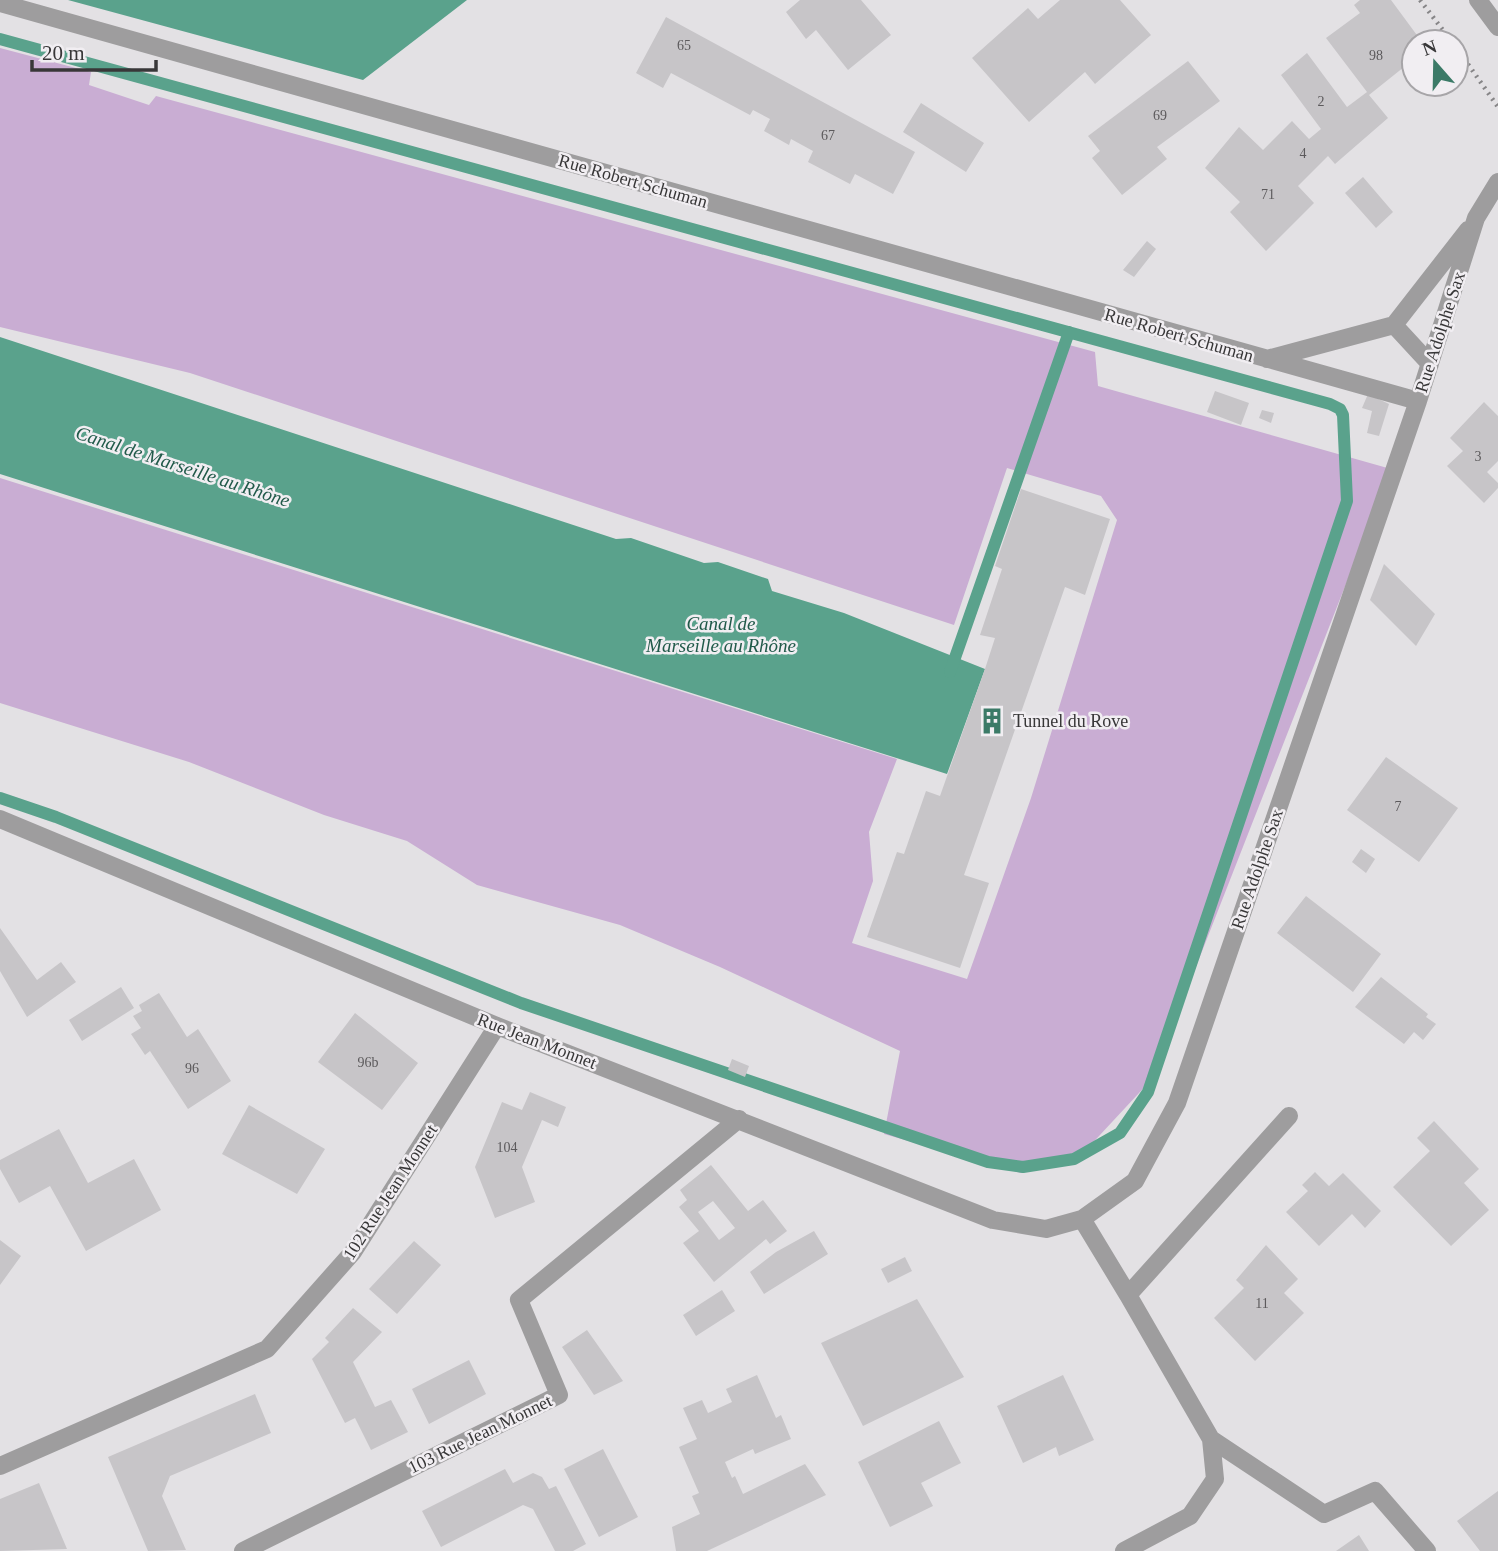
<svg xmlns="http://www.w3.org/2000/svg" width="1498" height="1551" viewBox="0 0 1498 1551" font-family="'Times New Roman',serif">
<rect width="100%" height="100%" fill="#e3e1e4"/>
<!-- green -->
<path fill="#c9add3" d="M 0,48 L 91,72 L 89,85 L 149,105 L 156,96 L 1095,352 L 1098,386 L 1391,469 L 1152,1079 L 1086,1150 L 1021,1173 L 884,1134 L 900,1051 L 720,967 L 620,925 L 477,885 L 407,841 L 324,815 L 189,762 L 0,703 L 0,478 L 897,759 L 869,832 L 873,881 L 852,943 L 967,979 L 1031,798 L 1117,520 L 1101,496 L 1007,468 L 954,625 L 190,373 L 0,327 Z"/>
<!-- water -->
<path fill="#5aa28c" d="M 68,0 L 467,0 L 363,80 Z
M 0,337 L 616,539 L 631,538 L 704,563 L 718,562 L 768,579 L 772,591 L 844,613 L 985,669 L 947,774 L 0,474 Z"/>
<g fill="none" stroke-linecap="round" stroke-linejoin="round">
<!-- stream -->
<path stroke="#5aa28c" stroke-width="12" d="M 0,39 L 1330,404 L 1340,409 L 1343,415 L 1347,501 L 1148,1092 L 1120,1133 L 1074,1159 L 1023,1167 L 988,1162 L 521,1003 L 56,817 L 0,798
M 950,672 L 1069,332"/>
</g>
<!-- building -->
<path fill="#c7c5c8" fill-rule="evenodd" d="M 800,0 L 861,0 L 891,35 L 848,70 L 816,30 L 806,39 L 786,12 Z
M 1060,0 L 1120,0 L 1151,35 L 1095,84 L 1085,72 L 1029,122 L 972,58 L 1028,8 L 1038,19 Z
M 1360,0 L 1391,0 L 1422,42 L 1414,42 L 1414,80 L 1404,67 L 1369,95 L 1388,118 L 1335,164 L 1328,156 L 1298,186 L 1314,203 L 1266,251 L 1230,212 L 1240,202 L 1205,168 L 1239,127 L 1263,150 L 1292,121 L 1309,139 L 1321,129 L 1281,75 L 1307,53 L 1347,107 L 1367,92 L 1326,38 L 1360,13 L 1354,5 Z
M 666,17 L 915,152 L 893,194 L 855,174 L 850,184 L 808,162 L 813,151 L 791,139 L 789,145 L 764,131 L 770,119 L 753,110 L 750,115 L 671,73 L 663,88 L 636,73 Z
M 1188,61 L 1220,101 L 1157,147 L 1167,159 L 1122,195 L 1092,158 L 1100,151 L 1088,136 Z
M 921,103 L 984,143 L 966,172 L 903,132 Z
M 1363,177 L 1393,212 L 1376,228 L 1345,193 Z
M 1147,241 L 1156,249 L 1134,277 L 1123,270 Z
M 1215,391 L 1249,403 L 1241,425 L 1207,412 Z
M 1368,394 L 1389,404 L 1379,436 L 1367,433 L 1372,411 L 1362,408 Z
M 1484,402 L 1498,416 L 1498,461 L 1487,472 L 1498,483 L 1498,488 L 1484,503 L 1447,466 L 1463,451 L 1450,438 Z
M 1262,410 L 1274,413 L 1271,423 L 1259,418 Z
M 1021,489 L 1110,519 L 1085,595 L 1065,587 L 964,875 L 989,883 L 960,968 L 867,937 L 897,852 L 904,854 L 926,791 L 940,796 L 985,669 L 995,638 L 980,635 L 1002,569 L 995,566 Z
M 1384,564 L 1435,614 L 1416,646 L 1370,600 Z
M 1386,757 L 1458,808 L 1419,862 L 1347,810 Z
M 1361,849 L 1375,859 L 1366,873 L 1352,862 Z
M 1306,896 L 1381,954 L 1353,992 L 1277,933 Z
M 0,928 L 37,980 L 61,962 L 76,982 L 27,1017 L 0,971 Z
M 1381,977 L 1428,1014 L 1426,1017 L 1436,1024 L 1423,1040 L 1414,1032 L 1404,1044 L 1355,1007 Z
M 121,987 L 134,1008 L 82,1041 L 69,1020 Z
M 159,993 L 187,1037 L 198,1029 L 231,1081 L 188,1109 L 150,1051 L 145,1055 L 131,1034 L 141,1028 L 133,1016 L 142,1011 L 139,1005 Z
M 355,1013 L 418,1063 L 382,1110 L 318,1062 Z
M 732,1059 L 749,1066 L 745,1077 L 728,1070 Z
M 530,1092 L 566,1107 L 558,1127 L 542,1120 L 522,1167 L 535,1202 L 495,1218 L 475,1167 L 502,1102 L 522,1110 Z
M 249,1105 L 325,1149 L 297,1194 L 222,1154 Z
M 1434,1121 L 1479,1169 L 1464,1183 L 1489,1210 L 1451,1246 L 1393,1187 L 1430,1151 L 1417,1138 Z
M 59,1129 L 88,1183 L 134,1159 L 161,1210 L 86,1251 L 50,1186 L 19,1203 L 0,1169 L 0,1160 Z
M 711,1165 L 748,1211 L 763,1200 L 787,1231 L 770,1244 L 766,1239 L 714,1282 L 683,1243 L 699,1231 L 679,1207 L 687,1200 L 680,1190 ZM 713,1201 L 735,1228 L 719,1240 L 698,1212 Z
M 1315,1172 L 1329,1186 L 1343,1173 L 1381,1211 L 1365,1228 L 1352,1214 L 1319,1246 L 1286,1212 L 1308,1191 L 1302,1185 Z
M 814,1231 L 828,1254 L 764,1294 L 750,1272 L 776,1252 Z
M 0,1240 L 21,1256 L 0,1285 Z
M 414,1241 L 441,1265 L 397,1314 L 369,1289 Z
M 1266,1245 L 1298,1279 L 1284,1293 L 1304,1313 L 1255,1361 L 1214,1318 L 1244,1288 L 1236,1280 Z
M 905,1257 L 912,1271 L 888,1283 L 881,1269 Z
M 722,1290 L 735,1311 L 696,1336 L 683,1315 Z
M 917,1299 L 964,1377 L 863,1426 L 821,1343 Z
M 353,1308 L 382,1332 L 353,1362 L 375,1407 L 391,1400 L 408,1432 L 371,1450 L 355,1418 L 345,1423 L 312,1359 L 329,1342 L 325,1338 Z
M 587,1330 L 623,1381 L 594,1395 L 562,1347 Z
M 469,1360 L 486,1394 L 429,1424 L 412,1389 Z
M 757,1375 L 776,1418 L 781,1415 L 791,1439 L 755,1454 L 753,1449 L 725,1462 L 732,1478 L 735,1476 L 743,1494 L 805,1464 L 826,1495 L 707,1551 L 676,1551 L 672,1527 L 700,1514 L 692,1496 L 699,1493 L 679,1447 L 697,1439 L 683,1408 L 702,1400 L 708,1413 L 732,1402 L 726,1389 Z
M 1063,1375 L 1094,1440 L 1059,1456 L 1056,1447 L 1023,1463 L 997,1406 Z
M 255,1394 L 271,1433 L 170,1476 L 162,1496 L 186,1550 L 148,1551 L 108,1457 Z
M 939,1421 L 961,1463 L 921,1483 L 933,1506 L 890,1527 L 858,1462 Z
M 603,1449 L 638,1517 L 599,1537 L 564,1469 Z
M 505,1469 L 513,1483 L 533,1473 L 542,1477 L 549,1489 L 556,1486 L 586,1544 L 573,1551 L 555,1551 L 533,1509 L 523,1505 L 441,1547 L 422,1511 Z
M 39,1483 L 67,1549 L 0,1551 L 0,1499 Z
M 1498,1491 L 1498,1551 L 1480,1551 L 1457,1521 Z
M 1359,1535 L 1369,1551 L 1336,1551 Z"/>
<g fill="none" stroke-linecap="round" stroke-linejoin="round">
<!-- path -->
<path stroke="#868587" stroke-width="4.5" stroke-dasharray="2 5" stroke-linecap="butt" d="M 1420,0 L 1452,42
M 1456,47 L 1498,107"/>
<!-- minor -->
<path stroke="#9e9d9e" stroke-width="18" d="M 0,3 L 1418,401
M 1394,325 L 1430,364
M 1267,359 L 1394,325 L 1468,230
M 0,819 L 497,1026 L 993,1220 L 1046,1229 L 1082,1219 L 1135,1181 L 1177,1103 L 1418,401 L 1476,218 L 1498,182
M 1082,1219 L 1128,1295 L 1289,1116
M 1211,1439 L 1324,1514 L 1375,1491 L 1427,1551
M 0,1466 L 267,1349 L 353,1252 L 497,1026
M 243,1551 L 559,1395 L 519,1300 L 739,1119
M 1124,1551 L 1190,1516 L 1215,1479 L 1211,1439 L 1128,1295"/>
<!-- tertiary -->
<path stroke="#9e9d9e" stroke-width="18" d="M 1478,0 L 1498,27"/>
</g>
<!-- icons -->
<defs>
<g id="building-bare" transform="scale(2.1)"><path d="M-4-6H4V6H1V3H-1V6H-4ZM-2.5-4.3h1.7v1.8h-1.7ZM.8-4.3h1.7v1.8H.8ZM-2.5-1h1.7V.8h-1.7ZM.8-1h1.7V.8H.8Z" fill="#3b7a67" stroke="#f1eef2" stroke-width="2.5" paint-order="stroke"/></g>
</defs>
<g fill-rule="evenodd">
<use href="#building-bare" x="992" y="721"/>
</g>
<g text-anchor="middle" stroke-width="5" stroke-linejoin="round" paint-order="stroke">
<!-- number labels -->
<g font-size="14" fill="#5c5a5c">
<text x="684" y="50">65</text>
<text x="1376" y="60">98</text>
<text x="1321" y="106">2</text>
<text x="1160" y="120">69</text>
<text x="828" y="140">67</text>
<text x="1303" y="158">4</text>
<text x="1268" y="199">71</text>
<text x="1478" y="461">3</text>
<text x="1398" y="811">7</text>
<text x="368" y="1067">96b</text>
<text x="192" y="1073">96</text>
<text x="507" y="1152">104</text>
<text x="1262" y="1308">11</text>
</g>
<!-- street labels -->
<g font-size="18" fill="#383738" stroke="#f1eef2">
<text transform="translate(633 181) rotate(16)" y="6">Rue Robert Schuman</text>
<text transform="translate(1440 332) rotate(-72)" y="6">Rue Adolphe Sax</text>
<text transform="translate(1179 335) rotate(16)" y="6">Rue Robert Schuman</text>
<text transform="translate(1257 869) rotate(-71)" y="6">Rue Adolphe Sax</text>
<text transform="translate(537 1041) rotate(21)" y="6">Rue Jean Monnet</text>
<text transform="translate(390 1192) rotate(-57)" y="6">102 Rue Jean Monnet</text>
<text transform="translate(480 1434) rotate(-26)" y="6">103 Rue Jean Monnet</text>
</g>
<!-- poi labels -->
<g font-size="18" fill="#383738" stroke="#f1eef2" text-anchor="start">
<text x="1013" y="727">Tunnel du Rove</text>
</g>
<!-- water labels -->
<g font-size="19" font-style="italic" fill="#215a4a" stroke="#f1eef2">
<text transform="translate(183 466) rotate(18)" y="7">Canal de Marseille au Rhône</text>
<text x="721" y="630">Canal de<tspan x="721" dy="22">Marseille au Rhône</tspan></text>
</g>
</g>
<!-- north arrow -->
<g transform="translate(1435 63) rotate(340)"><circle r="33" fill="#f1eef2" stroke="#a7a5a8" stroke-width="2"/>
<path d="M0-5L12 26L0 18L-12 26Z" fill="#3b7a67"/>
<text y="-10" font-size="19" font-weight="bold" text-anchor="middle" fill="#383738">N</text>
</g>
<!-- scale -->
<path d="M32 60v10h124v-10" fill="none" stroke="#383738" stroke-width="3.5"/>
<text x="42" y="60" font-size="21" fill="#383738" stroke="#f1eef2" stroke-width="5" paint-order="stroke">20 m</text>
</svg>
